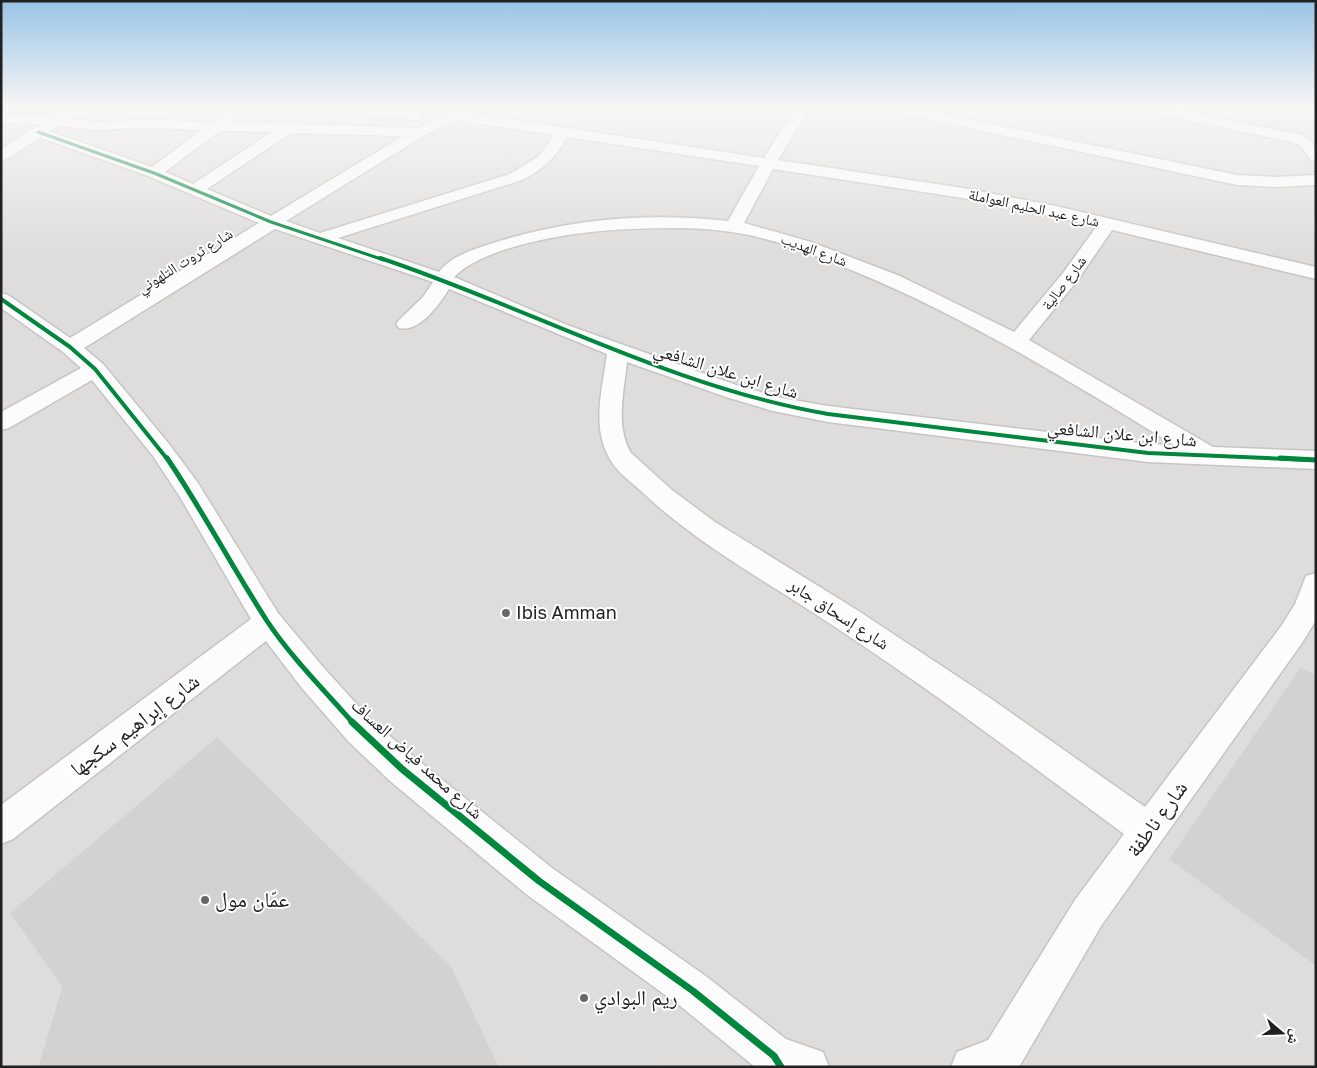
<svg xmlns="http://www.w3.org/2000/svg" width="1317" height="1068" viewBox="0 0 1317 1068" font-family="'Golos Text','Noto Naskh Arabic',sans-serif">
<rect width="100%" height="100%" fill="#efedeb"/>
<!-- residential -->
<path fill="#dedddc" d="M 1,107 L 1316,107 L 1316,1067 L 1,1067 Z"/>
<!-- parking -->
<path fill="#dfdede" d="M 587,1005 L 654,1059 L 663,1067 L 540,1067 L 532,1052 Z"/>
<!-- building -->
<path fill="#d4d2d0" stroke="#d2cfcc" d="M 1245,107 L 1316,107 L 1316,136 L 1255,124 Z
M 1301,668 L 1316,676 L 1316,965 L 1170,859 Z
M 217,738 L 450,966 L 498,1067 L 39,1067 L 63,987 L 11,913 Z"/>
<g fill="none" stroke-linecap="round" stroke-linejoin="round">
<!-- minor casing -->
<g stroke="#c6c5c4" stroke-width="3">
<path id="minor" d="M 233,107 L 249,107 L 231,122 L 418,128 L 459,107 L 476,107 L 468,113 L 764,158 L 796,107 L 810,107 L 778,160 L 963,188 L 1056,206 L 1316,267 L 1316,279 L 1112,230 L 1077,281 L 1029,340 L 1213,447 L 1316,451 L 1316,469 L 1148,462 L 828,422 L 773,411 L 726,397 L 627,362 C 624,391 615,426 631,453 L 672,490 L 715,522 L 857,610 L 990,698 L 1145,807 L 1282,625 L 1295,604 L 1306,576 L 1316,573 L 1316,620 L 1302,643 L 1101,926 L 1019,1067 L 951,1067 L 957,1052 L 988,1040 L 1075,900 L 1124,834 C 1029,764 934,692 835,627 C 770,583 697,545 640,490 C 631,482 620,474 613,464 C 590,431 602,391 607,354 L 449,289 C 439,305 419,333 399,328 L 396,324 L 399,320 L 423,297 L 433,282 L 275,229 L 84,348 L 103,364 L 169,444 L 198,483 L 278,613 L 323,667 L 371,720 L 414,757 L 552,868 L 707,977 L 786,1039 L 823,1052 L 829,1067 L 755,1067 L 679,1005 L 526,894 L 390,781 L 349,742 L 301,687 L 266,641 L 13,839 L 1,844 L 1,805 L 251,619 L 180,497 L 153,456 L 92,380 L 9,428 L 1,430 L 1,412 L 81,368 L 63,352 L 1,308 L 1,293 L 8,295 L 70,338 L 259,223 L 148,176 L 33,135 L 31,132 L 33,129 L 43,129 L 152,167 L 202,130 L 145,128 L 95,130 L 46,124 L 1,123 L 1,115 L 46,116 L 95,122 L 145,120 L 213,122 ZM 455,120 L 554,135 L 539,156 L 510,174 L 320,233 L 286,221 L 425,135 ZM 220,131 L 272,132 L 193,184 L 165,172 ZM 291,133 L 403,136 L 271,216 L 207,189 ZM 567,137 L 759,166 L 728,221 C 649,212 568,219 493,243 C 474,249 451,256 439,272 L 338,238 L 522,180 C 543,170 556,157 567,137 ZM 773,169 L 963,198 L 1097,226 L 1063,273 L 1014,332 L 900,276 L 811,242 L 744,223 ZM 632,229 C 671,227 711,227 749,235 C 786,243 821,258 856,272 C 968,318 1071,382 1174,445 L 1148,444 L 828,406 L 782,398 L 742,387 L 567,325 L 454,277 C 487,243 586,230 632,229 Z
M 328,107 L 371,107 L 416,112 L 421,113 L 423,116 L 421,119 L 416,120 L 335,111 Z
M 882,107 L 908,107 L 1237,175 L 1277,177 L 1316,175 L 1316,185 L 1277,187 L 1237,185 L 889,111 Z
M 1135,107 L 1162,107 L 1301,135 C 1315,142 1316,147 1316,162 L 1311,160 L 1301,146 L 1292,142 L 1142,111 Z"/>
</g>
<!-- tertiary casing -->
<g stroke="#c6c5c4" stroke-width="2">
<path id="tertiary" d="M 69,107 L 86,107 L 7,159 L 1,161 L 1,149 Z"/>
</g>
<!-- minor -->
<use href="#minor" fill="#fdfcfc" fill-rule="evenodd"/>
<!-- tertiary -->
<use href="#tertiary" fill="#fdfcfc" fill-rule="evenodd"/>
<!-- cycleway-far3 casing -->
<g stroke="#fff" stroke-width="5">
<path id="cycleway-far3" d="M 38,132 L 154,173 L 271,222 L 384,260"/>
</g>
<!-- cycleway-far2 casing -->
<g stroke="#fff" stroke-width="6">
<path id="cycleway-far2" d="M 380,258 C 530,308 671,387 828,414 L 1148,453 L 1310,460
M 1,299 L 70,347 L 95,369 L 168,460"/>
</g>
<!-- cycleway-far1 casing -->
<g stroke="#fff" stroke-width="8">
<path id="cycleway-far1" d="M 167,458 C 203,511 232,567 267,621 C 291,657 324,690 353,723
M 1280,458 L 1316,460"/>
</g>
<!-- cycleway casing -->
<g stroke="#fff" stroke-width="10">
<path id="cycleway" d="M 352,722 L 402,769 L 539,881 L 693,991 L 774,1056 L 781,1067"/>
</g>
<!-- cycleway-far3 -->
<use href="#cycleway-far3" stroke="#00873e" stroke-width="3"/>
<!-- cycleway-far2 -->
<use href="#cycleway-far2" stroke="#00873e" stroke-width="4"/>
<!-- cycleway-far1 -->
<use href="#cycleway-far1" stroke="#00873e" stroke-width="5"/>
<!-- cycleway -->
<use href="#cycleway" stroke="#00873e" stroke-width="7"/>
</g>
<!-- sky -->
<linearGradient id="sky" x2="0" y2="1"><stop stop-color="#98c3e5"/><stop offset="0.42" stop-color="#f8f7f6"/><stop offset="1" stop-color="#f8f7f6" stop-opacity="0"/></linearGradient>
<rect width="1317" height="256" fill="url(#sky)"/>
<!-- markers -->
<g fill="#696868" stroke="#fff" stroke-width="2">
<circle cx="506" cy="613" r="5"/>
<circle cx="205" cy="900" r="5"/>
<circle cx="584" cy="998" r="5"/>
</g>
<g text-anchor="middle" stroke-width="4" stroke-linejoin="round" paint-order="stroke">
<!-- far-street labels -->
<g font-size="15" fill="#212121" stroke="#fff">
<text transform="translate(1034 208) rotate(12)" y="5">شارع عبد الحليم العواملة</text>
<text transform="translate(814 250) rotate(20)" y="5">شارع الهديب</text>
<text transform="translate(185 261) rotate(-32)" y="5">شارع ثروت التلهوني</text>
<text transform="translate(1064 283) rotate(-53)" y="5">شارع صالية</text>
</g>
<!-- street labels -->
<g font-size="18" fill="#212121" stroke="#fff">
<text transform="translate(726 371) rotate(17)" y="6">شارع ابن علان الشافعي</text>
<text transform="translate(1122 434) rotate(5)" y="6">شارع ابن علان الشافعي</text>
<text transform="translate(839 614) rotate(33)" y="6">شارع إسحاق جابر</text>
<text transform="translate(417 759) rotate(42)" y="6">شارع محمد فياض العساف</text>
</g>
<!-- poi labels -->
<g font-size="18" fill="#212121" stroke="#fff" text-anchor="start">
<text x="516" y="619">Ibis Amman</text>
</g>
<!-- near-street labels -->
<g font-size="21" fill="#212121" stroke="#fff">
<text transform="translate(135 725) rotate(-37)" y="7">شارع إبراهيم سكجها</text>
<text transform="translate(1157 819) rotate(-54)" y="7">شارع ناطفة</text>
</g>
<!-- near-poi labels -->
<g font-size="21" fill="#212121" stroke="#fff" text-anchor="start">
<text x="215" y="907">عمّان مول</text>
<text x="594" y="1005">ريم البوادي</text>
</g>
</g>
<!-- border -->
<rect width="1317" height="1068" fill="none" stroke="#212121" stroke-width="5"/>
<!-- north arrow -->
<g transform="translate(1282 1033) rotate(109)" stroke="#ffffff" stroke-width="4" paint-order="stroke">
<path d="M0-4L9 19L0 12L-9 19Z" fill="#212121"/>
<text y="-8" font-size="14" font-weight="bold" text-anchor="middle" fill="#212121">ش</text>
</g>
</svg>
